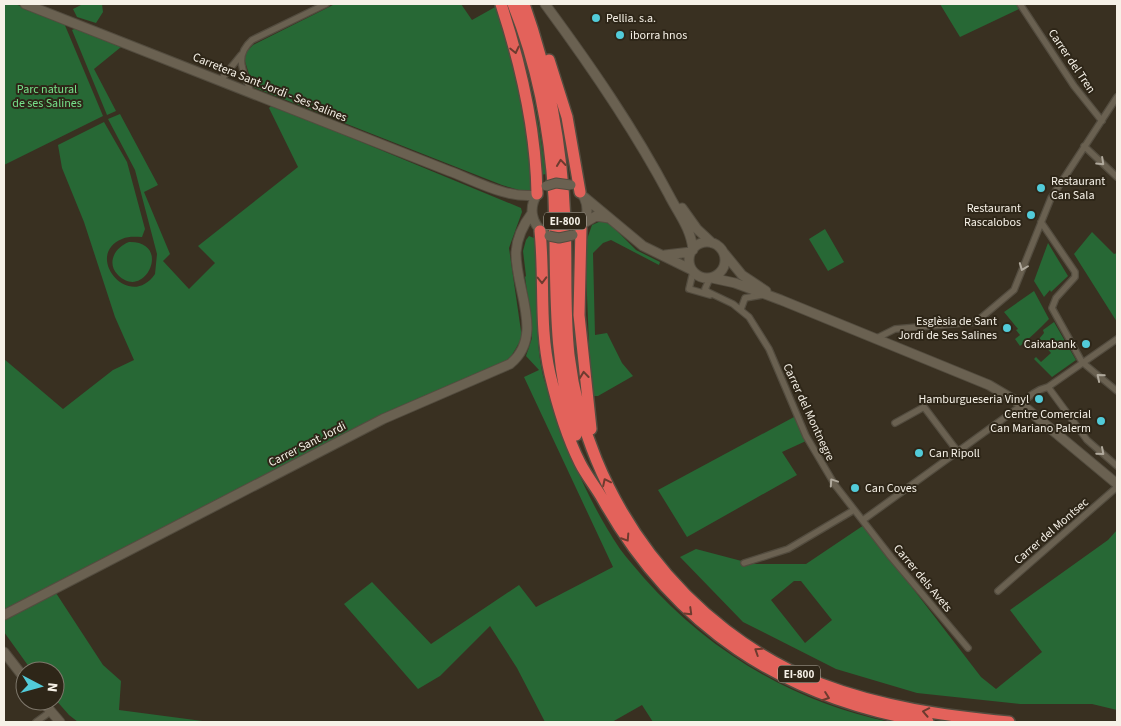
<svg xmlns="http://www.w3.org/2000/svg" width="1121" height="726" viewBox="0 0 1121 726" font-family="'Source Sans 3',sans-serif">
<rect width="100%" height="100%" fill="#393021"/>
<!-- green -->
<path fill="#276835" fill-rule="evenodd" d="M 4,4 L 15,4 L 64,23 L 103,116 L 4,165 Z
M 83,4 L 102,4 L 103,12 L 96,23 L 77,17 L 73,9 Z
M 335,4 L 461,4 L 472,20 L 497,6 C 510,57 539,139 530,191 L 525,192 L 502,185 L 253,87 L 243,55 L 253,45 Z
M 505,4 L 508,7 C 526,62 539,116 546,174 L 541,175 Z
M 940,4 L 1018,4 L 1021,8 L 960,37 Z
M 76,28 L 121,47 L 94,69 L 116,111 L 107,115 L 72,30 Z
M 272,105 L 521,208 L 522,212 L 509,248 L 522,338 L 509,360 L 417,399 L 287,463 L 4,611 L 4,359 L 63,409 L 113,370 L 134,360 L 115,317 L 84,222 L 62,168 L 58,145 L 104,122 L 127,162 L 145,229 L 142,237 C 135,237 129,236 122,239 C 83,255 129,312 155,274 L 157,254 L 135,170 L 108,119 L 120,114 L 158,185 L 144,192 L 170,254 L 163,261 L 189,289 L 215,263 L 198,246 L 298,167 L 269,108 Z
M 601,221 L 610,224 L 636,250 L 660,262 L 659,265 L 611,240 L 603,243 L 593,253 L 595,335 L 607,333 L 622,363 L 633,376 L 598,396 L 591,396 L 585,245 L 592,225 Z
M 825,229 L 844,262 L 828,271 L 809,239 Z
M 1092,232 L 1114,254 L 1117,253 L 1117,322 L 1074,254 Z
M 529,236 L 534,238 L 537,245 C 538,289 534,330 542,371 C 544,382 552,400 556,413 C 571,461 592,507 620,549 C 627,559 636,568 644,578 C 708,651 795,703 890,722 L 653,722 L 642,705 L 612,722 L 545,722 L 517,668 L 490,626 L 440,676 L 418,689 L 344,604 L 372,582 L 431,644 L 519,585 L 536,607 L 613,567 L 524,377 L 539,370 L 526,356 L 532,338 L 532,326 L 525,277 L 526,276 L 523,251 L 526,240 Z
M 129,242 C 173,241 145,302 118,275 C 106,263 115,247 129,242 Z
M 1048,243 L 1068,276 L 1051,292 L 1050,290 L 1044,297 L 1034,281 Z
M 1034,291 L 1049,319 C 1040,328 1030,338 1020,346 L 1015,339 L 1020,335 L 1016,330 L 1018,329 L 1004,312 Z
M 1054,322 L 1076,360 L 1052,377 L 1034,359 L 1036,357 L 1041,362 L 1051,353 L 1039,339 L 1044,333 L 1043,330 Z
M 794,417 L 806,441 L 782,452 L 797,475 L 687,537 L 658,490 Z
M 864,525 L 981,677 L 996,689 L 1042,652 L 1010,610 L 1108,540 L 1117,530 L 1117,710 L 1092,704 L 1020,704 L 917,693 L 836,669 L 743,622 L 680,557 L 696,549 L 753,564 L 806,564 ZM 794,581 L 801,581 L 832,620 L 805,643 L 771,600 Z
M 56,593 L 103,665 L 121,681 L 119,710 L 210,722 L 78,722 L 69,715 L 55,699 L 55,671 L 32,671 L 4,632 L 4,620 Z"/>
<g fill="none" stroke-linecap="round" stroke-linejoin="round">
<!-- street casing -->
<g stroke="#534c3f" stroke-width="8">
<path id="street" d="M 1020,4 L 1074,86 L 1102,121
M 220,81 L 241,55
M 251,93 C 244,72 233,57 252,40 L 326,4
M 1084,146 L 1117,177
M 1041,222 L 1075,272 L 1075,277 L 1056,298 L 1052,308 L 1082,362 L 1117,391
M 693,272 L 689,289 L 710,295
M 710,278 L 705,289 L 708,292 L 733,304 L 749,317 L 769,349 L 806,436 L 835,485 L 891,557 L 968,648
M 741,309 L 745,298 L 762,295
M 877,338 L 895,329 L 976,322 L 1014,290 L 1051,198 L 1117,97
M 1048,387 L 1087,440 L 1117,466
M 895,423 L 924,407 L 958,452
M 863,520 L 1018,408 C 1026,398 1035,390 1048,387 L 1117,339
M 744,563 L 788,549 L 854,510
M 998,591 L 1117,487
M 36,722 L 50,712"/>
</g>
<!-- secondary casing -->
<g stroke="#534c3f" stroke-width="11">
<path id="secondary" d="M 25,4 L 449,171 C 476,181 507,199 536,195
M 545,4 C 590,65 633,127 669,195 C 678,213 691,228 693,250
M 538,193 C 528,207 531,224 545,234
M 583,196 L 643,246 L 692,270
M 682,208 L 697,229 L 712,243
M 584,223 L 596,216 L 609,218
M 578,231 C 587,221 590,210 584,197
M689 260a18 18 0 1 1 36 0a18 18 0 1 1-36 0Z
M 724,253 L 742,275 L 766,291
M 665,255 L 691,252
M 712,278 L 735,283 L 781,300 L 989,385 L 1021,404 L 1117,484
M 4,615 L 383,419 L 510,364 C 545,336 515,289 516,252 C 517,237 523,225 532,213
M 4,652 L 25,679
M 42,701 L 60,722"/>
</g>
<!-- highway casing -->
<g stroke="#534c3f" stroke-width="14">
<path id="highway" d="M 501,4 C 521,65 536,129 537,194
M 513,4 C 537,64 550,132 554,197 C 557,277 551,357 576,435
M 524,4 C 549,74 562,147 565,221 C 567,266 564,310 569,355 C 586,499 684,631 821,684 C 881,707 945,716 1009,722
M 549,60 L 567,117 L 580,192
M 581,228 L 579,315 L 591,429
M 540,231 C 545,279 539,327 550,374 C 557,404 566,435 580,463 C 586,475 595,486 602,498 C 674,627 783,698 928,722"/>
</g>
<!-- street -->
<use href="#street" stroke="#6a6151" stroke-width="5.5"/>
<!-- secondary -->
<use href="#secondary" stroke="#6a6151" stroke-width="9"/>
<!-- highway -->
<use href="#highway" stroke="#e3625b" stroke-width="11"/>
<!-- secondary-bridge casing -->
<g stroke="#534c3f" stroke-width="11" stroke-linecap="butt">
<path id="secondary-bridge" d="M 546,186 L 556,183 L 571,185
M 549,236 L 559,238 L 573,235"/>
</g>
<!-- secondary-bridge -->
<use href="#secondary-bridge" stroke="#6a6151" stroke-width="9"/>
</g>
<!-- one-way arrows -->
<defs><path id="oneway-chevron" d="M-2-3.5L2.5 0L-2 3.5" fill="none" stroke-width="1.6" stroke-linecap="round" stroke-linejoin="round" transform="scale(1.25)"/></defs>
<g stroke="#6d3b2f">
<use href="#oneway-chevron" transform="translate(515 50) rotate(77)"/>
<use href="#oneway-chevron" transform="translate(561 163) rotate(-96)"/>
<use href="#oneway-chevron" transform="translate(542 280) rotate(89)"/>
<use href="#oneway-chevron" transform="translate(584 375) rotate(-96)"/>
<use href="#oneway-chevron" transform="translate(606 482) rotate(-116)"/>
<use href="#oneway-chevron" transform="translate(626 538) rotate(57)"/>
<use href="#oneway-chevron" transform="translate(689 612) rotate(44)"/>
<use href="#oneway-chevron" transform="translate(758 651) rotate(-147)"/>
<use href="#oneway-chevron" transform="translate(826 697) rotate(20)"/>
<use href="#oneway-chevron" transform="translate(926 712) rotate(-169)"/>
</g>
<g stroke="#b0a99c">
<use href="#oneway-chevron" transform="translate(1101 162) rotate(43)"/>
<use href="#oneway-chevron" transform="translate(1023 267) rotate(111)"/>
<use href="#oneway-chevron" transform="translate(1100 377) rotate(-140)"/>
<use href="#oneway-chevron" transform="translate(1101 452) rotate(41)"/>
<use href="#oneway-chevron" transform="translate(833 482) rotate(-124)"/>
</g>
<!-- markers -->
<g fill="#52cbd9" stroke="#2e2618" stroke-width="2">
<circle cx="596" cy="18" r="5"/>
<circle cx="620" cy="35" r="5"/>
<circle cx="1041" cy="188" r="5"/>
<circle cx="1031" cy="215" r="5"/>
<circle cx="1007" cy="328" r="5"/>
<circle cx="1086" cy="344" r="5"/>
<circle cx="1039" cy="399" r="5"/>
<circle cx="1101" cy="421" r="5"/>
<circle cx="919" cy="453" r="5"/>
<circle cx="855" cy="488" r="5"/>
</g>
<g text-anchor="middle" stroke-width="4" stroke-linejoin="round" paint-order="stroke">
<!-- shield labels -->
<g fill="#2e2618" stroke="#bab4a9" stroke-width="1">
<rect x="544" y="212.5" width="42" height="17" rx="4"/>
<rect x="778" y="665.5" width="42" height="17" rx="4"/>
</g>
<g font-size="11" font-weight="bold" fill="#f6f1e7">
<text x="565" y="225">EI-800</text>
<text x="799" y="678">EI-800</text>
</g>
<!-- poi labels -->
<g font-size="12" fill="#f6f1e7" stroke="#2e2618" text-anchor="start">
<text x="606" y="22">Pellia. s.a.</text>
<text x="630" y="39">iborra hnos</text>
<text x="1051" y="185">Restaurant<tspan x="1051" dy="14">Can Sala</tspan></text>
<text x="1021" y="212" text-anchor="end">Restaurant<tspan x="1021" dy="14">Rascalobos</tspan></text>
<text x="997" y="325" text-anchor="end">Esglèsia de Sant<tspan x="997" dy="14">Jordi de Ses Salines</tspan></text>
<text x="1076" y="348" text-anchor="end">Caixabank</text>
<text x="1029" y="403" text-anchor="end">Hamburgueseria Vinyl</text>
<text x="1091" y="418" text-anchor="end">Centre Comercial<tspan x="1091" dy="14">Can Mariano Palerm</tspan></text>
<text x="929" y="457">Can Ripoll</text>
<text x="865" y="492">Can Coves</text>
</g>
<!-- street labels -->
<g font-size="12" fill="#f6f1e7" stroke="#2e2618">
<text transform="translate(1072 61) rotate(56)" y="4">Carrer del Tren</text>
<text transform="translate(270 87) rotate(22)" y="4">Carretera Sant Jordi - Ses Salines</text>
<text transform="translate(809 412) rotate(65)" y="4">Carrer del Montnegre</text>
<text transform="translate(307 444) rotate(-27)" y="4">Carrer Sant Jordi</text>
<text transform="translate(1051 531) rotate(-41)" y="4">Carrer del Montsec</text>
<text transform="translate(923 578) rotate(50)" y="4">Carrer dels Avets</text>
</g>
<!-- park labels -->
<g font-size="12" fill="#76e18a" stroke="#2e2618">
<text x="47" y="93">Parc natural<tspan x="47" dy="14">de ses Salines</tspan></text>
</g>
</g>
<!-- border -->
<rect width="1121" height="726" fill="none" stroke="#f6f1e7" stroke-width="10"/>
<!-- north arrow -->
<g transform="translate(40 686) rotate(96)"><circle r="24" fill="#2e2618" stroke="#7e776b"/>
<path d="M0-4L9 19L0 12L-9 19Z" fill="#52cbd9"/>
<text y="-8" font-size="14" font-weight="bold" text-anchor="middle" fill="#f6f1e7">N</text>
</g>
</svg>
